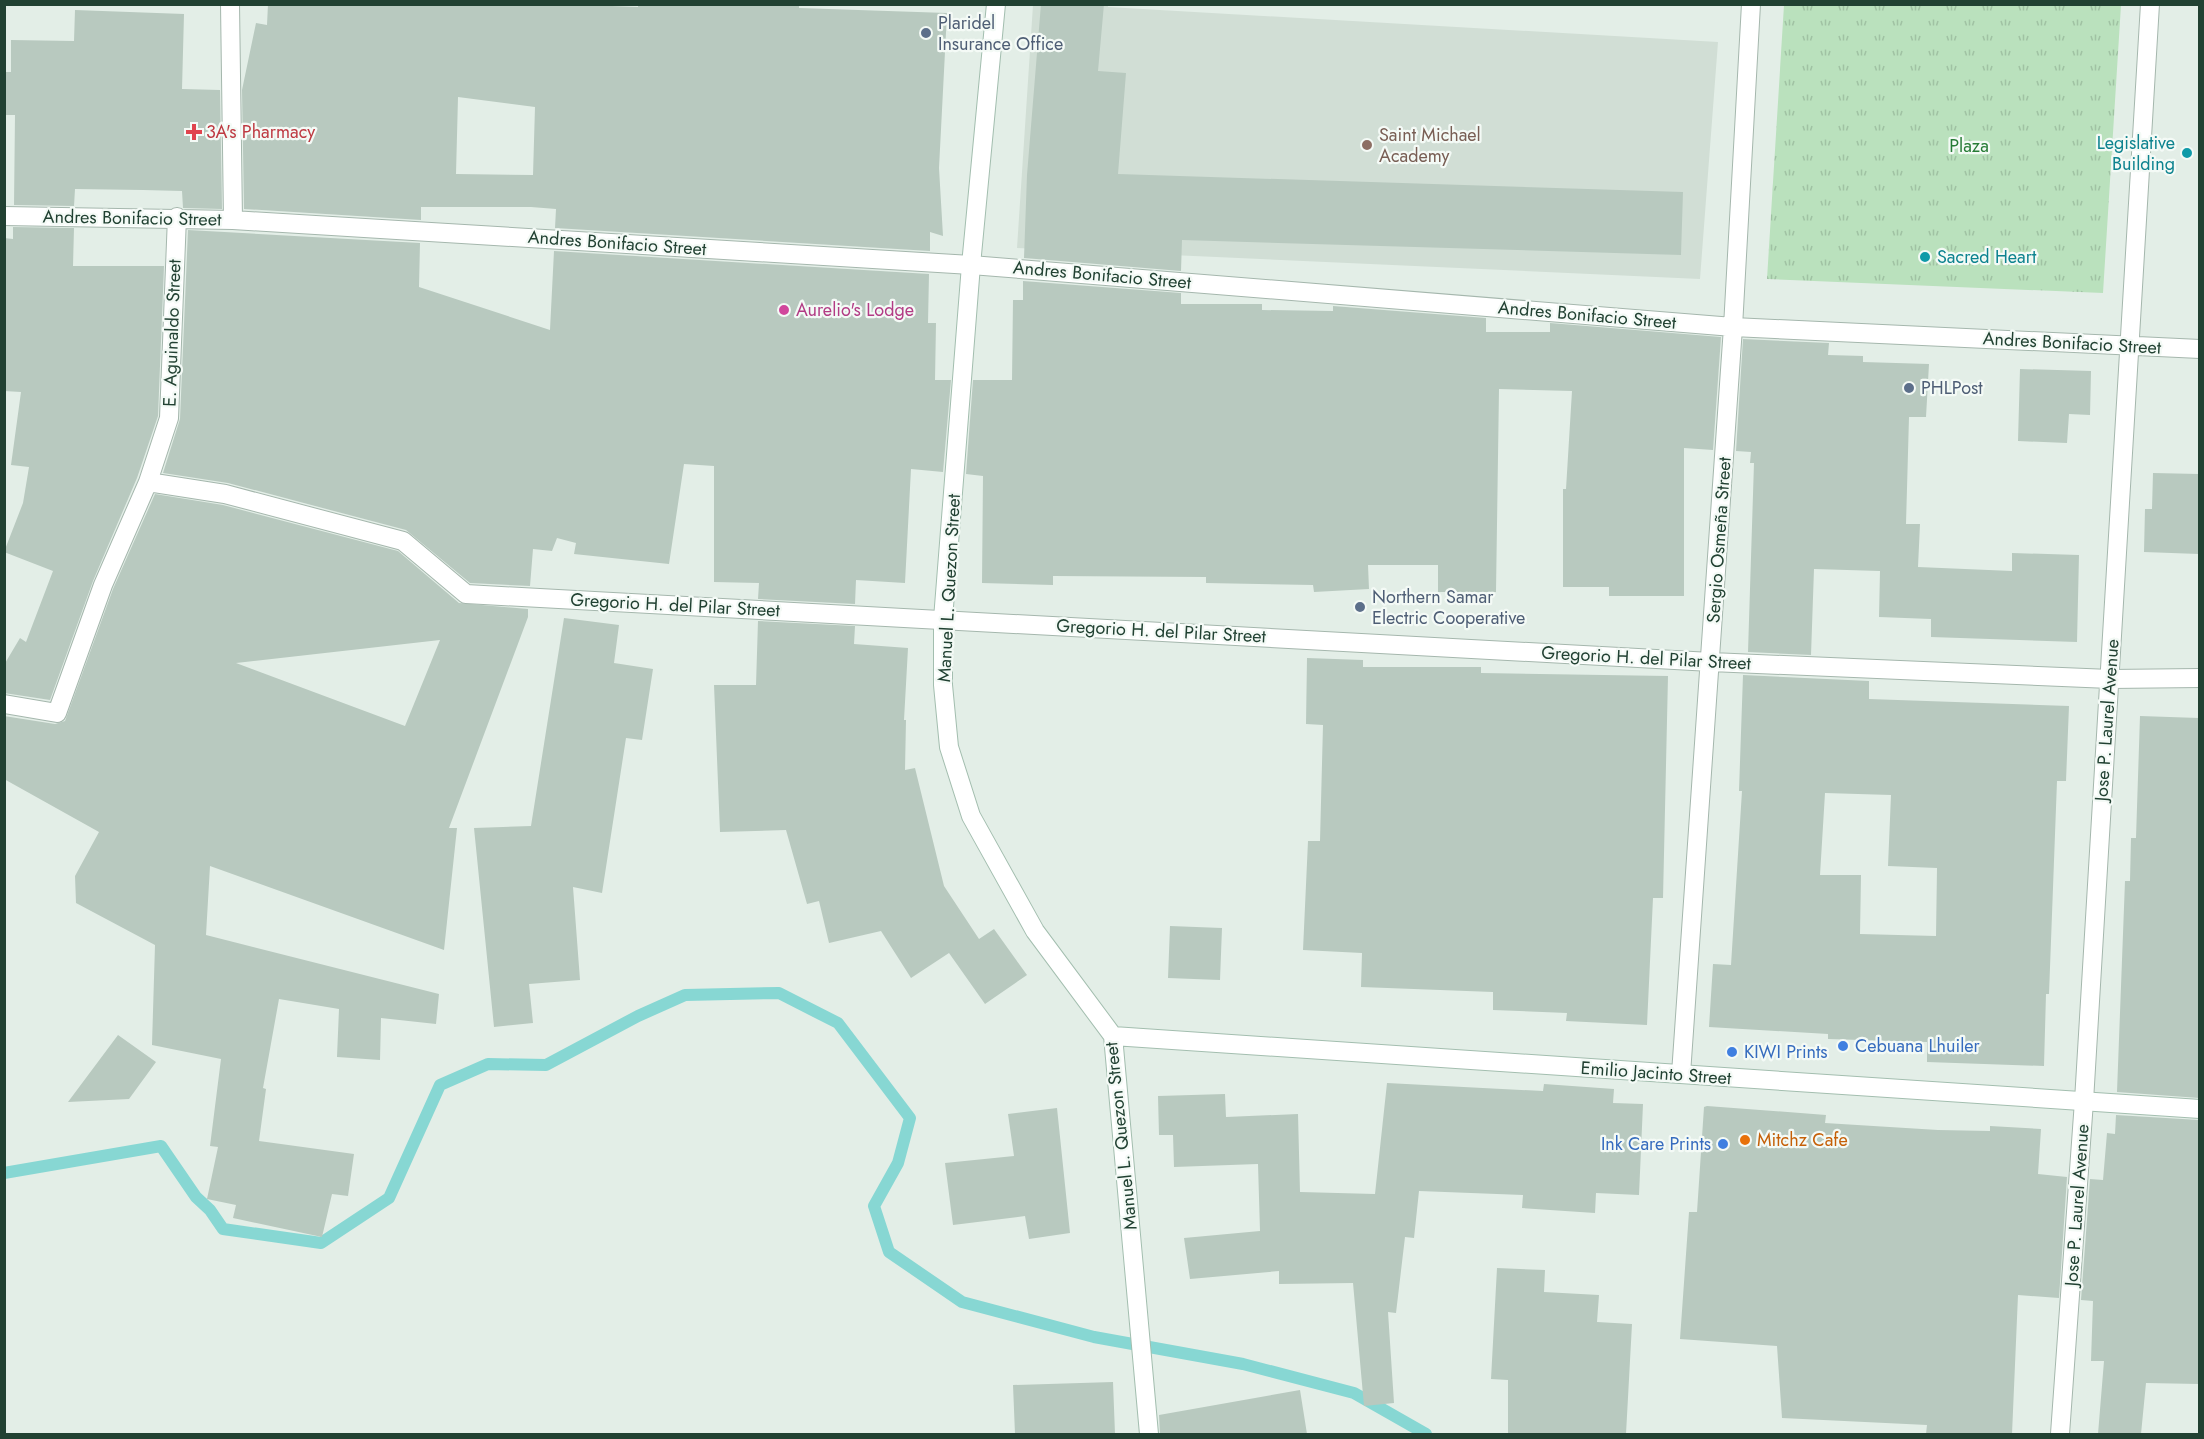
<svg xmlns="http://www.w3.org/2000/svg" width="2204" height="1439" viewBox="0 0 2204 1439" font-family="Jost,sans-serif">
<defs>
<pattern id="park-tufts" width="24" height="20" patternUnits="userSpaceOnUse" patternTransform="scale(1.5)"><rect width="24" height="20" fill="#bae1bd"/><path d="M3 7l-1-3M5 7V3M7 7l1-3M15 17l-1-3M17 17v-4M19 17l1-3" fill="none" stroke="#a0c2a3"/></pattern>
</defs>
<rect width="100%" height="100%" fill="#e3eee7"/>
<!-- built -->
<path fill="#d1ded5" d="M 1033,5 L 1108,5 L 1108,7 L 1718,42 L 1700,279 L 1017,248 Z"/>
<!-- park -->
<path fill="url(#park-tufts)" d="M 1784,5 L 2121,5 L 2103,293 L 1767,279 Z"/>
<g fill="none" stroke-linecap="round" stroke-linejoin="round">
<!-- stream -->
<path stroke="#87d7d3" stroke-width="12" d="M 4,1173 L 161,1146 L 196,1197 L 210,1210 L 223,1229 L 321,1243 L 389,1198 L 440,1085 L 488,1064 L 546,1065 L 638,1016 L 685,995 L 779,993 L 838,1023 L 910,1118 L 898,1163 L 874,1206 L 889,1252 L 962,1302 L 1094,1337 L 1243,1364 L 1354,1393 L 1426,1434"/>
</g>
<!-- building -->
<path fill="#b8c9bf" fill-rule="evenodd" d="M 268,4 L 560,4 L 638,7 L 638,4 L 799,4 L 799,8 L 947,13 L 939,168 L 943,236 L 930,232 L 930,251 L 555,228 L 556,209 L 531,207 L 421,207 L 421,220 L 244,209 L 242,90 L 256,23 L 267,25 ZM 458,97 L 535,107 L 533,175 L 456,174 Z
M 1041,4 L 1104,4 L 1098,71 L 1126,73 L 1118,174 L 1683,192 L 1681,255 L 1182,240 L 1181,271 L 1024,258 L 1027,175 Z
M 75,10 L 184,14 L 182,89 L 220,90 L 222,209 L 183,208 L 182,191 L 143,190 L 75,189 L 74,206 L 14,205 L 15,115 L 4,115 L 4,72 L 11,72 L 11,40 L 74,41 Z
M 13,227 L 74,228 L 73,266 L 164,266 L 158,416 L 137,478 L 93,581 L 50,700 L 4,693 L 4,665 L 20,638 L 26,642 L 53,571 L 4,552 L 23,503 L 29,467 L 11,465 L 21,392 L 4,391 L 4,238 L 13,239 Z
M 188,230 L 420,243 L 419,287 L 550,330 L 554,251 L 929,274 L 928,323 L 936,323 L 935,380 L 951,380 L 943,472 L 911,469 L 905,583 L 856,580 L 855,604 L 758,599 L 759,583 L 714,582 L 714,466 L 684,464 L 669,564 L 574,554 L 576,543 L 557,538 L 552,551 L 533,549 L 530,586 L 470,583 L 406,530 L 228,483 L 163,473 L 180,419 Z
M 1023,281 L 1181,293 L 1181,304 L 1262,304 L 1262,310 L 1333,311 L 1333,306 L 1486,318 L 1486,332 L 1550,332 L 1550,323 L 1721,337 L 1713,450 L 1684,448 L 1684,596 L 1609,596 L 1609,587 L 1563,587 L 1563,489 L 1566,489 L 1572,391 L 1499,389 L 1496,592 L 1438,592 L 1438,565 L 1368,565 L 1369,589 L 1314,592 L 1313,585 L 1206,583 L 1206,577 L 1053,576 L 1053,585 L 982,583 L 983,476 L 966,474 L 973,380 L 1012,380 L 1013,300 L 1023,300 Z
M 1743,339 L 1829,343 L 1828,355 L 1863,356 L 1863,362 L 1929,364 L 1926,417 L 1909,417 L 1906,524 L 1920,524 L 1918,567 L 2012,571 L 2012,553 L 2079,555 L 2077,642 L 1931,637 L 1931,619 L 1879,617 L 1880,571 L 1814,569 L 1811,655 L 1748,652 L 1754,463 L 1750,463 L 1751,452 L 1736,451 Z
M 2020,369 L 2091,371 L 2090,415 L 2069,414 L 2067,443 L 2018,441 Z
M 2153,473 L 2199,474 L 2199,554 L 2144,552 L 2145,509 L 2152,509 Z
M 155,494 L 223,505 L 398,551 L 459,603 L 528,609 L 528,617 L 449,828 L 457,828 L 444,950 L 210,866 L 206,935 L 439,994 L 436,1024 L 381,1018 L 380,1060 L 337,1057 L 339,1009 L 279,999 L 263,1088 L 266,1089 L 259,1141 L 354,1154 L 348,1196 L 332,1194 L 322,1237 L 233,1218 L 236,1205 L 207,1199 L 218,1147 L 210,1146 L 221,1059 L 152,1045 L 155,945 L 76,903 L 75,876 L 99,832 L 4,779 L 4,716 L 55,724 L 65,721 L 113,589 ZM 440,640 L 405,726 L 236,663 Z
M 564,618 L 619,625 L 614,663 L 653,669 L 642,740 L 626,738 L 602,893 L 573,887 L 580,980 L 529,984 L 533,1023 L 494,1027 L 474,828 L 531,826 Z
M 758,621 L 855,626 L 854,644 L 908,648 L 904,720 L 906,720 L 905,770 L 915,768 L 944,886 L 979,939 L 994,929 L 1027,975 L 985,1004 L 949,953 L 911,978 L 881,931 L 829,943 L 819,901 L 807,904 L 786,830 L 720,832 L 714,685 L 756,685 Z
M 1307,658 L 1363,660 L 1363,667 L 1481,667 L 1481,673 L 1668,676 L 1663,898 L 1653,898 L 1647,1025 L 1566,1021 L 1567,1013 L 1493,1010 L 1493,992 L 1361,987 L 1362,953 L 1303,950 L 1308,841 L 1320,841 L 1323,725 L 1306,724 Z
M 1743,675 L 1869,681 L 1869,699 L 2069,706 L 2066,781 L 2057,781 L 2049,994 L 2046,994 L 2044,1066 L 1927,1062 L 1927,1042 L 1828,1039 L 1828,1034 L 1709,1027 L 1713,964 L 1731,965 L 1742,791 L 1739,791 ZM 1825,793 L 1891,795 L 1888,866 L 1937,868 L 1936,936 L 1860,934 L 1861,875 L 1820,875 Z
M 2140,716 L 2199,718 L 2199,1098 L 2117,1092 L 2125,881 L 2130,881 L 2131,838 L 2136,838 Z
M 1170,926 L 1222,928 L 1220,980 L 1168,978 Z
M 118,1035 L 156,1062 L 129,1099 L 68,1102 Z
M 1387,1083 L 1543,1091 L 1544,1084 L 1614,1089 L 1613,1103 L 1643,1104 L 1639,1195 L 1596,1193 L 1595,1213 L 1522,1208 L 1523,1195 L 1419,1191 L 1414,1238 L 1405,1237 L 1396,1313 L 1388,1312 L 1394,1403 L 1364,1406 L 1353,1283 L 1279,1284 L 1279,1271 L 1190,1279 L 1184,1238 L 1260,1231 L 1258,1164 L 1174,1167 L 1173,1135 L 1159,1135 L 1158,1096 L 1225,1094 L 1226,1117 L 1298,1114 L 1300,1192 L 1375,1194 Z
M 1707,1106 L 1826,1115 L 1825,1123 L 1938,1130 L 1990,1131 L 1990,1126 L 2041,1129 L 2038,1174 L 2067,1177 L 2059,1298 L 2018,1295 L 2012,1434 L 1926,1434 L 1927,1425 L 1782,1418 L 1777,1346 L 1680,1339 L 1689,1212 L 1697,1212 L 1704,1107 Z
M 1057,1108 L 1070,1233 L 1029,1239 L 1025,1216 L 953,1225 L 945,1163 L 1014,1156 L 1008,1114 Z
M 2116,1115 L 2199,1120 L 2199,1384 L 2146,1383 L 2141,1434 L 2098,1434 L 2104,1361 L 2091,1361 L 2093,1301 L 2081,1300 L 2090,1179 L 2103,1180 L 2107,1133 L 2115,1134 Z
M 1497,1268 L 1545,1270 L 1544,1292 L 1599,1295 L 1597,1322 L 1632,1324 L 1626,1434 L 1508,1434 L 1508,1380 L 1491,1379 Z
M 1113,1382 L 1115,1434 L 1015,1434 L 1013,1385 Z
M 1300,1390 L 1307,1434 L 1160,1434 L 1159,1415 Z"/>
<g fill="none" stroke-linecap="round" stroke-linejoin="round">
<!-- minor casing -->
<g stroke="#a5b7ad" stroke-width="20">
<path id="minor" d="M 230,4 L 233,220
M 4,216 L 233,220 L 971,265 L 1733,327 L 2200,349
M 148,482 L 225,494 L 403,541 L 466,594 L 1711,662 L 2110,679 L 2200,678
M 4,704 L 57,713 L 103,585 L 148,482 L 169,418 L 177,217
M 1681,1074 L 1733,327 L 1751,4
M 2060,1434 L 2084,1101 L 2150,4"/>
</g>
<!-- secondary casing -->
<g stroke="#a3beaf" stroke-width="20">
<path id="secondary" d="M 996,4 L 971,265 L 943,619 L 943,685 L 949,747 L 971,816 L 1035,931 L 1113,1036 L 1149,1434
M 1113,1036 L 2200,1109"/>
</g>
<!-- minor -->
<use href="#minor" stroke="#fff" stroke-width="18"/>
<!-- secondary -->
<use href="#secondary" stroke="#fff" stroke-width="18"/>
</g>
<!-- markers -->
<g fill="#5c6f8a" stroke="#f4faf6" stroke-width="2">
<circle cx="926" cy="33" r="6"/>
<circle cx="1909" cy="388" r="6"/>
<circle cx="1360" cy="607" r="6"/>
</g>
<path fill="#e0444e" stroke="#f4faf6" stroke-width="2" d="M191 123h6v6h6v6h-6v6h-6v-6h-6v-6h6z"/>
<circle fill="#8d6e63" stroke="#f4faf6" stroke-width="2" cx="1367" cy="145" r="6"/>
<g fill="#0f9aa8" stroke="#f4faf6" stroke-width="2">
<circle cx="2187" cy="153" r="6"/>
<circle cx="1925" cy="257" r="6"/>
</g>
<circle fill="#d1479c" stroke="#f4faf6" stroke-width="2" cx="784" cy="310" r="6"/>
<g fill="#3f7fe0" stroke="#f4faf6" stroke-width="2">
<circle cx="1843" cy="1046" r="6"/>
<circle cx="1732" cy="1052" r="6"/>
<circle cx="1723" cy="1144" r="6"/>
</g>
<circle fill="#e8710a" stroke="#f4faf6" stroke-width="2" cx="1745" cy="1140" r="6"/>
<g text-anchor="middle" stroke-width="4.5" stroke-linejoin="round" paint-order="stroke">
<!-- service labels -->
<g font-size="18" fill="#4e5e75" stroke="#f4faf6" text-anchor="start">
<text x="938" y="29">Plaridel<tspan x="938" dy="21">Insurance Office</tspan></text>
<text x="1921" y="394">PHLPost</text>
<text x="1372" y="603">Northern Samar<tspan x="1372" dy="21">Electric Cooperative</tspan></text>
</g>
<!-- health labels -->
<g font-size="18" fill="#be3a42" stroke="#f4faf6" text-anchor="start">
<text x="206" y="138">3A's Pharmacy</text>
</g>
<!-- education labels -->
<g font-size="18" fill="#785e54" stroke="#f4faf6" text-anchor="start">
<text x="1379" y="141">Saint Michael<tspan x="1379" dy="21">Academy</tspan></text>
</g>
<!-- culture labels -->
<g font-size="18" fill="#0d838f" stroke="#f4faf6" text-anchor="end">
<text x="2175" y="149">Legislative<tspan x="2175" dy="21">Building</tspan></text>
<text x="1937" y="263" text-anchor="start">Sacred Heart</text>
</g>
<!-- park labels -->
<g font-size="18" fill="#277c36" stroke="#f4faf6">
<text x="1969" y="152">Plaza</text>
</g>
<!-- street labels -->
<g font-size="18" fill="#214132" stroke="#f4faf6">
<text transform="translate(132 218) rotate(1)" y="6">Andres Bonifacio Street</text>
<text transform="translate(617 243) rotate(4)" y="6">Andres Bonifacio Street</text>
<text transform="translate(1102 275) rotate(5)" y="6">Andres Bonifacio Street</text>
<text transform="translate(1587 315) rotate(5)" y="6">Andres Bonifacio Street</text>
<text transform="translate(172 333) rotate(-88)" y="6">E. Aguinaldo Street</text>
<text transform="translate(2072 343) rotate(3)" y="6">Andres Bonifacio Street</text>
<text transform="translate(1719 540) rotate(-86)" y="6">Sergio Osmeña Street</text>
<text transform="translate(949 588) rotate(-87)" y="6">Manuel L. Quezon Street</text>
<text transform="translate(675 605) rotate(3)" y="6">Gregorio H. del Pilar Street</text>
<text transform="translate(1161 631) rotate(3)" y="6">Gregorio H. del Pilar Street</text>
<text transform="translate(1646 658) rotate(3)" y="6">Gregorio H. del Pilar Street</text>
<text transform="translate(2107 720) rotate(-86)" y="6">Jose P. Laurel Avenue</text>
<text transform="translate(1656 1073) rotate(4)" y="6">Emilio Jacinto Street</text>
<text transform="translate(1121 1136) rotate(-96)" y="6">Manuel L. Quezon Street</text>
<text transform="translate(2077 1205) rotate(-86)" y="6">Jose P. Laurel Avenue</text>
</g>
<!-- hotel labels -->
<g font-size="18" fill="#b23c85" stroke="#f4faf6" text-anchor="start">
<text x="796" y="316">Aurelio's Lodge</text>
</g>
<!-- shop labels -->
<g font-size="18" fill="#366cbe" stroke="#f4faf6" text-anchor="start">
<text x="1855" y="1052">Cebuana Lhuiler</text>
<text x="1744" y="1058">KIWI Prints</text>
<text x="1711" y="1150" text-anchor="end">Ink Care Prints</text>
</g>
<!-- food labels -->
<g font-size="18" fill="#c56008" stroke="#f4faf6" text-anchor="start">
<text x="1757" y="1146">Mitchz Cafe</text>
</g>
</g>
<!-- border -->
<rect width="2204" height="1439" fill="none" stroke="#214132" stroke-width="12"/>
</svg>
